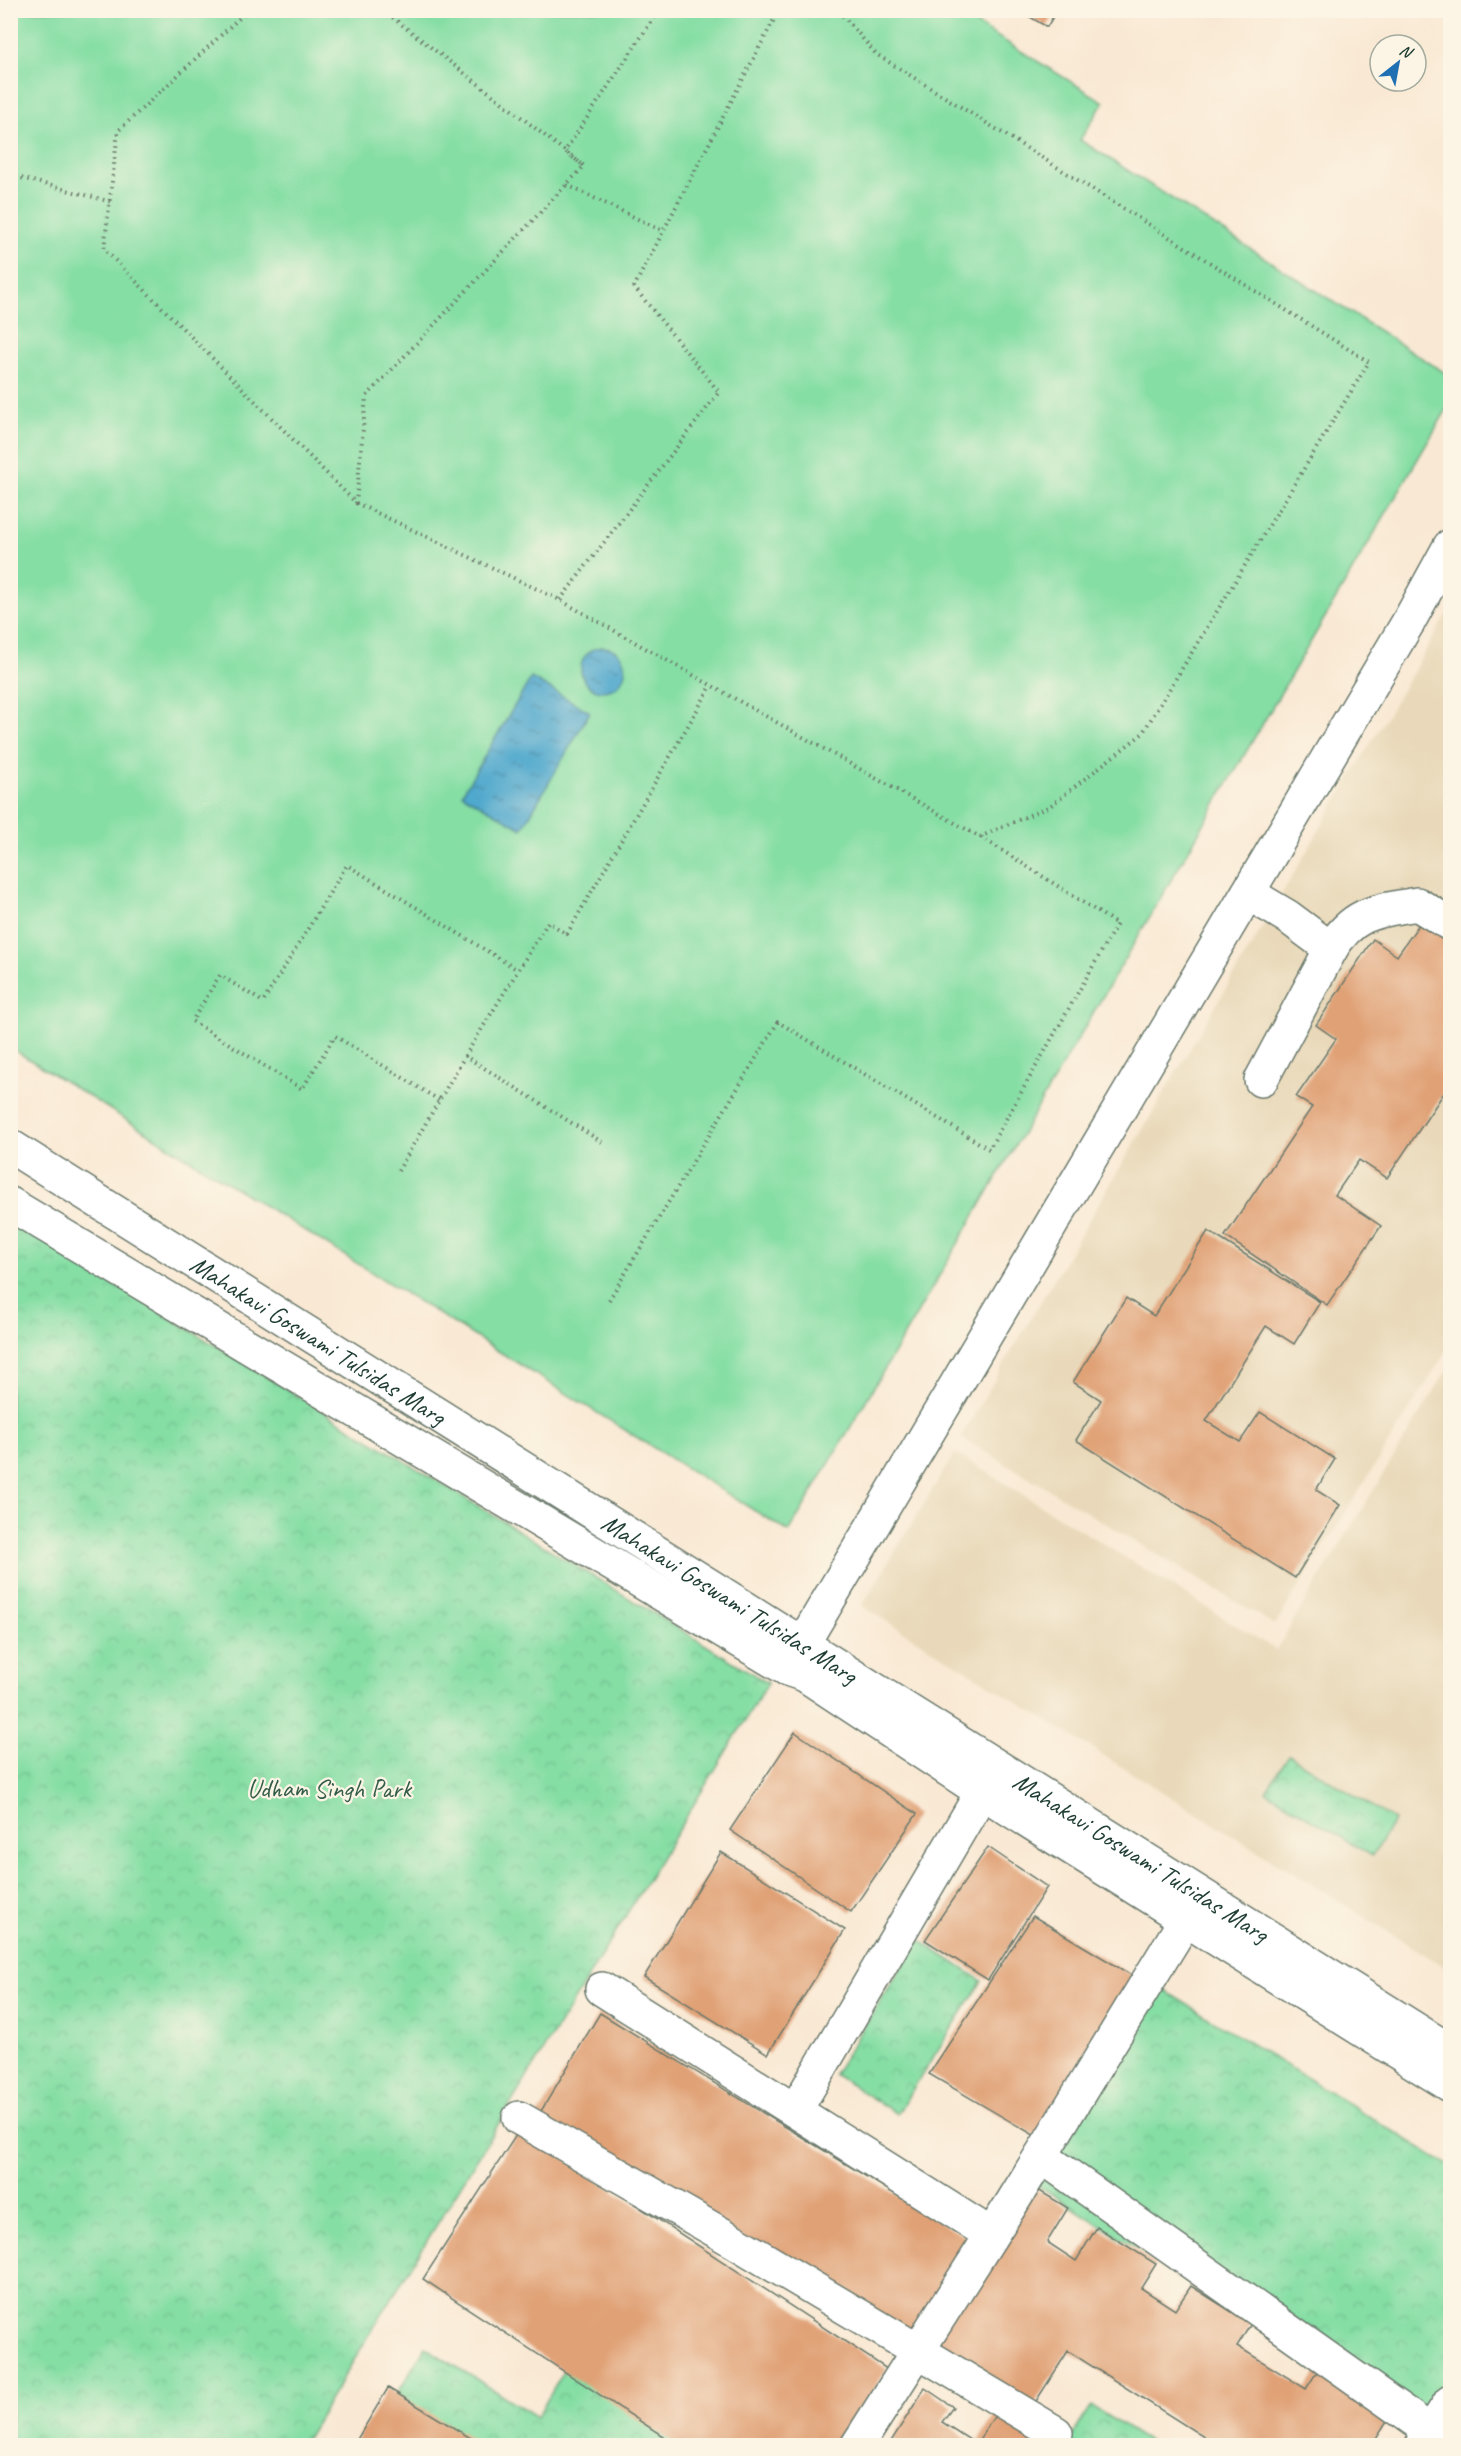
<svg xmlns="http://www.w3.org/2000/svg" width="1461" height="2456" viewBox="0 0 1461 2456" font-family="Caveat,sans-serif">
<defs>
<pattern id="park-crowns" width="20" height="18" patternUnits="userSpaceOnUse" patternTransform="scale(1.5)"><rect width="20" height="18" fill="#85dea4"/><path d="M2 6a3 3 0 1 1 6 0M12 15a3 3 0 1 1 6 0" fill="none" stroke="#72bf8e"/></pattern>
<pattern id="water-ripples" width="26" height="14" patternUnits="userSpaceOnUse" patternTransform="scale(1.5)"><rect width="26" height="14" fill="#50a8cd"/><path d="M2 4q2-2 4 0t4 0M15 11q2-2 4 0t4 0" fill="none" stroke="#428aa7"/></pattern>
</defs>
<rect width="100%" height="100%" fill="#fcf5e5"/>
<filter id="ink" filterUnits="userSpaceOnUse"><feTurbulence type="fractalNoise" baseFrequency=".0167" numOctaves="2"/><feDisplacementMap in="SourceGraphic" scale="12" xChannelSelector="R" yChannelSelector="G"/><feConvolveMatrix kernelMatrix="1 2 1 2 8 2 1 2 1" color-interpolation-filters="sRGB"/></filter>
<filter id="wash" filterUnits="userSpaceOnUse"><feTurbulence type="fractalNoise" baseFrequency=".008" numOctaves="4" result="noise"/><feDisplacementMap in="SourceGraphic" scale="24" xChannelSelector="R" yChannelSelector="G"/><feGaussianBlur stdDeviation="1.35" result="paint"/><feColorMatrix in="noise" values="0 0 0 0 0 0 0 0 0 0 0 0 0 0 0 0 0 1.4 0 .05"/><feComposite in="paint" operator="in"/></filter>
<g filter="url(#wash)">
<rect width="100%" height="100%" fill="#f9e9d4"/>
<!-- built -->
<path fill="#e9d9ba" d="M 1450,609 L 1450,1345 L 1275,1625 L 961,1437 Z
M 1450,1365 L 1450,1970 L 862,1606 L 955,1453 L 1276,1650 Z"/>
<!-- park -->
<path fill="url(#park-crowns)" stroke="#528e6c" stroke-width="1.5" d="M 10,1220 L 768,1683 L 302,2445 L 11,2445 Z
M 1289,1755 L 1394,1820 L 1372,1856 L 1266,1791 Z
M 919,1940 L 982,1981 L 897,2114 L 834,2074 Z
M 1139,1975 L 1450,2166 L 1450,2379 L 1420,2429 L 1017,2172 Z
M 582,2341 L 693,2411 L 673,2445 L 453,2446 L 391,2404 L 425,2347 L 537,2417 Z
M 1091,2406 L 1154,2445 L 1066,2446 Z"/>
<!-- garden -->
<path fill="#85dea4" stroke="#528e6c" stroke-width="1.5" d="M 954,10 L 1104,102 L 1080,140 L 1450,376 L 1450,404 L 789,1532 L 11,1048 L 10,344 L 16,340 L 10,329 L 11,11 Z"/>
<!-- water -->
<path fill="url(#water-ripples)" stroke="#387280" stroke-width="1.5" d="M581 669a22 22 0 1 1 44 0a22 22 0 1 1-44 0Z
M 531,678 L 590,712 L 522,829 L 462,794 Z"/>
<g id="blocks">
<!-- building -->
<path fill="#e0a176" d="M 1018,10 L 1057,10 L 1047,27 Z
M 1424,917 L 1450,935 L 1450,1084 L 1387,1178 L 1359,1160 L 1335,1195 L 1381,1226 L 1327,1305 L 1225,1236 L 1312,1107 L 1296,1097 L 1336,1039 L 1316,1025 L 1373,939 L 1397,956 Z
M 1208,1231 L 1320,1302 L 1294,1344 L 1266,1326 L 1206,1421 L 1240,1442 L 1260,1412 L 1335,1459 L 1316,1490 L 1340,1505 L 1295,1578 L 1076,1440 L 1101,1400 L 1073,1382 L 1126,1298 L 1154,1316 Z
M 795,1732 L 917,1814 L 851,1912 L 730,1830 Z
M 988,1847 L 1047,1887 L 988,1980 L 925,1940 Z
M 721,1852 L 845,1930 L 768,2054 L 644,1977 Z
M 1033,1916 L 1133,1976 L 1037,2137 L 929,2074 Z
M 600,2013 L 973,2242 L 910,2338 L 538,2116 Z
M 520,2129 L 887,2369 L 837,2446 L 678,2446 L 423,2279 Z
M 1033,2187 L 1068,2208 L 1047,2242 L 1076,2261 L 1097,2227 L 1156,2264 L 1141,2288 L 1175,2310 L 1191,2286 L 1251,2324 L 1237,2346 L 1306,2389 L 1320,2367 L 1392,2413 L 1371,2446 L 1218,2446 L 1068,2351 L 1031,2409 L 932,2347 Z
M 388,2388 L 484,2446 L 353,2446 Z
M 925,2388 L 953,2407 L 942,2422 L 976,2444 L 996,2414 L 1037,2440 L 1033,2446 L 888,2446 Z"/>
</g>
</g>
<g filter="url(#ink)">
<use href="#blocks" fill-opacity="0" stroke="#6b796c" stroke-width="1.5"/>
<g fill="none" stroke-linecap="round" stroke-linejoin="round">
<!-- minor casing -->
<g stroke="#6b796c" stroke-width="36">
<g id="minor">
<path d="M 1248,893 L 1288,917 L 1331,949 L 1261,1080"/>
<path d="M 1331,949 C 1354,911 1378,911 1417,904 L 1450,924"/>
<path id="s1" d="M 10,1146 L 1450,2051"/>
<path d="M 10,1204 L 787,1669 L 805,1675 L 982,1792 L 1450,2085"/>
<path d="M 790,1665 L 1409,621 L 1450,546"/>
<path d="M 602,1989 L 990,2234"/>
<path d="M 796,2109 L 982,1792"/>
<path d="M 519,2118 L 732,2240 L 1056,2433 L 1048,2446"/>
<path d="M 1041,2156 L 1450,2445"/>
<path d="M 857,2446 L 1010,2206 L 1186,1919"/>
<path d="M 1422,2446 L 1450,2402"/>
</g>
</g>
<!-- path -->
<path stroke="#6b796c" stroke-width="4" stroke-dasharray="1.5 4.5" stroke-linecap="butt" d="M 248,10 L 118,131 L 104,249 L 356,503 L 366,397 L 584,166
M 383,10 L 584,166 L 565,151 L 659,10
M 10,175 L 112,202
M 567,185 L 663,231
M 356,503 L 560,600 L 980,837 L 1050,806 L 1142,734 L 1369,362 L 876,54 L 838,10
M 560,600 L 719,392 L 634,287 L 779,10
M 465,1056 L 548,922 L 567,934 L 711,686
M 439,1100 L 335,1036 L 302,1089 L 192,1021 L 220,975 L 263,1002 L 347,865 L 518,970
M 398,1171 L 465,1056 L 602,1142
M 609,1300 L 778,1022 L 989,1149 L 1117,924 L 981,837"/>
<!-- minor -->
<use href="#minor" stroke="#fff" stroke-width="33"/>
</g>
</g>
<g text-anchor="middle" stroke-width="4.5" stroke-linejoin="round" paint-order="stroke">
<!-- street labels -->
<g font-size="26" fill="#1f3d34" stroke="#fcf5e5">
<text dy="9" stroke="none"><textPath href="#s1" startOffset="364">Mahakavi Goswami Tulsidas Marg</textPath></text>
<text dy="9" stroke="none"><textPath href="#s1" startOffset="850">Mahakavi Goswami Tulsidas Marg</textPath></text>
<text dy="9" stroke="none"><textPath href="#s1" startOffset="1336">Mahakavi Goswami Tulsidas Marg</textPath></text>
</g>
<!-- park labels -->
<g font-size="26" fill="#335d4a" stroke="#fcf5e5">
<text x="329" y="1797">Udham Singh Park</text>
</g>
</g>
<!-- margin -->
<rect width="1461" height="2456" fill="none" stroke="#fcf5e5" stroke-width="36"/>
<!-- north arrow -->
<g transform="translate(1398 63) rotate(31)"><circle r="28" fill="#fcf5e5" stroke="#a4ab9e" stroke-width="1.5"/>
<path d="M0-4.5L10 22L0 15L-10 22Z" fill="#1f6fb2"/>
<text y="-9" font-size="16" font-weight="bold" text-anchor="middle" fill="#1f3d34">N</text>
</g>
</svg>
